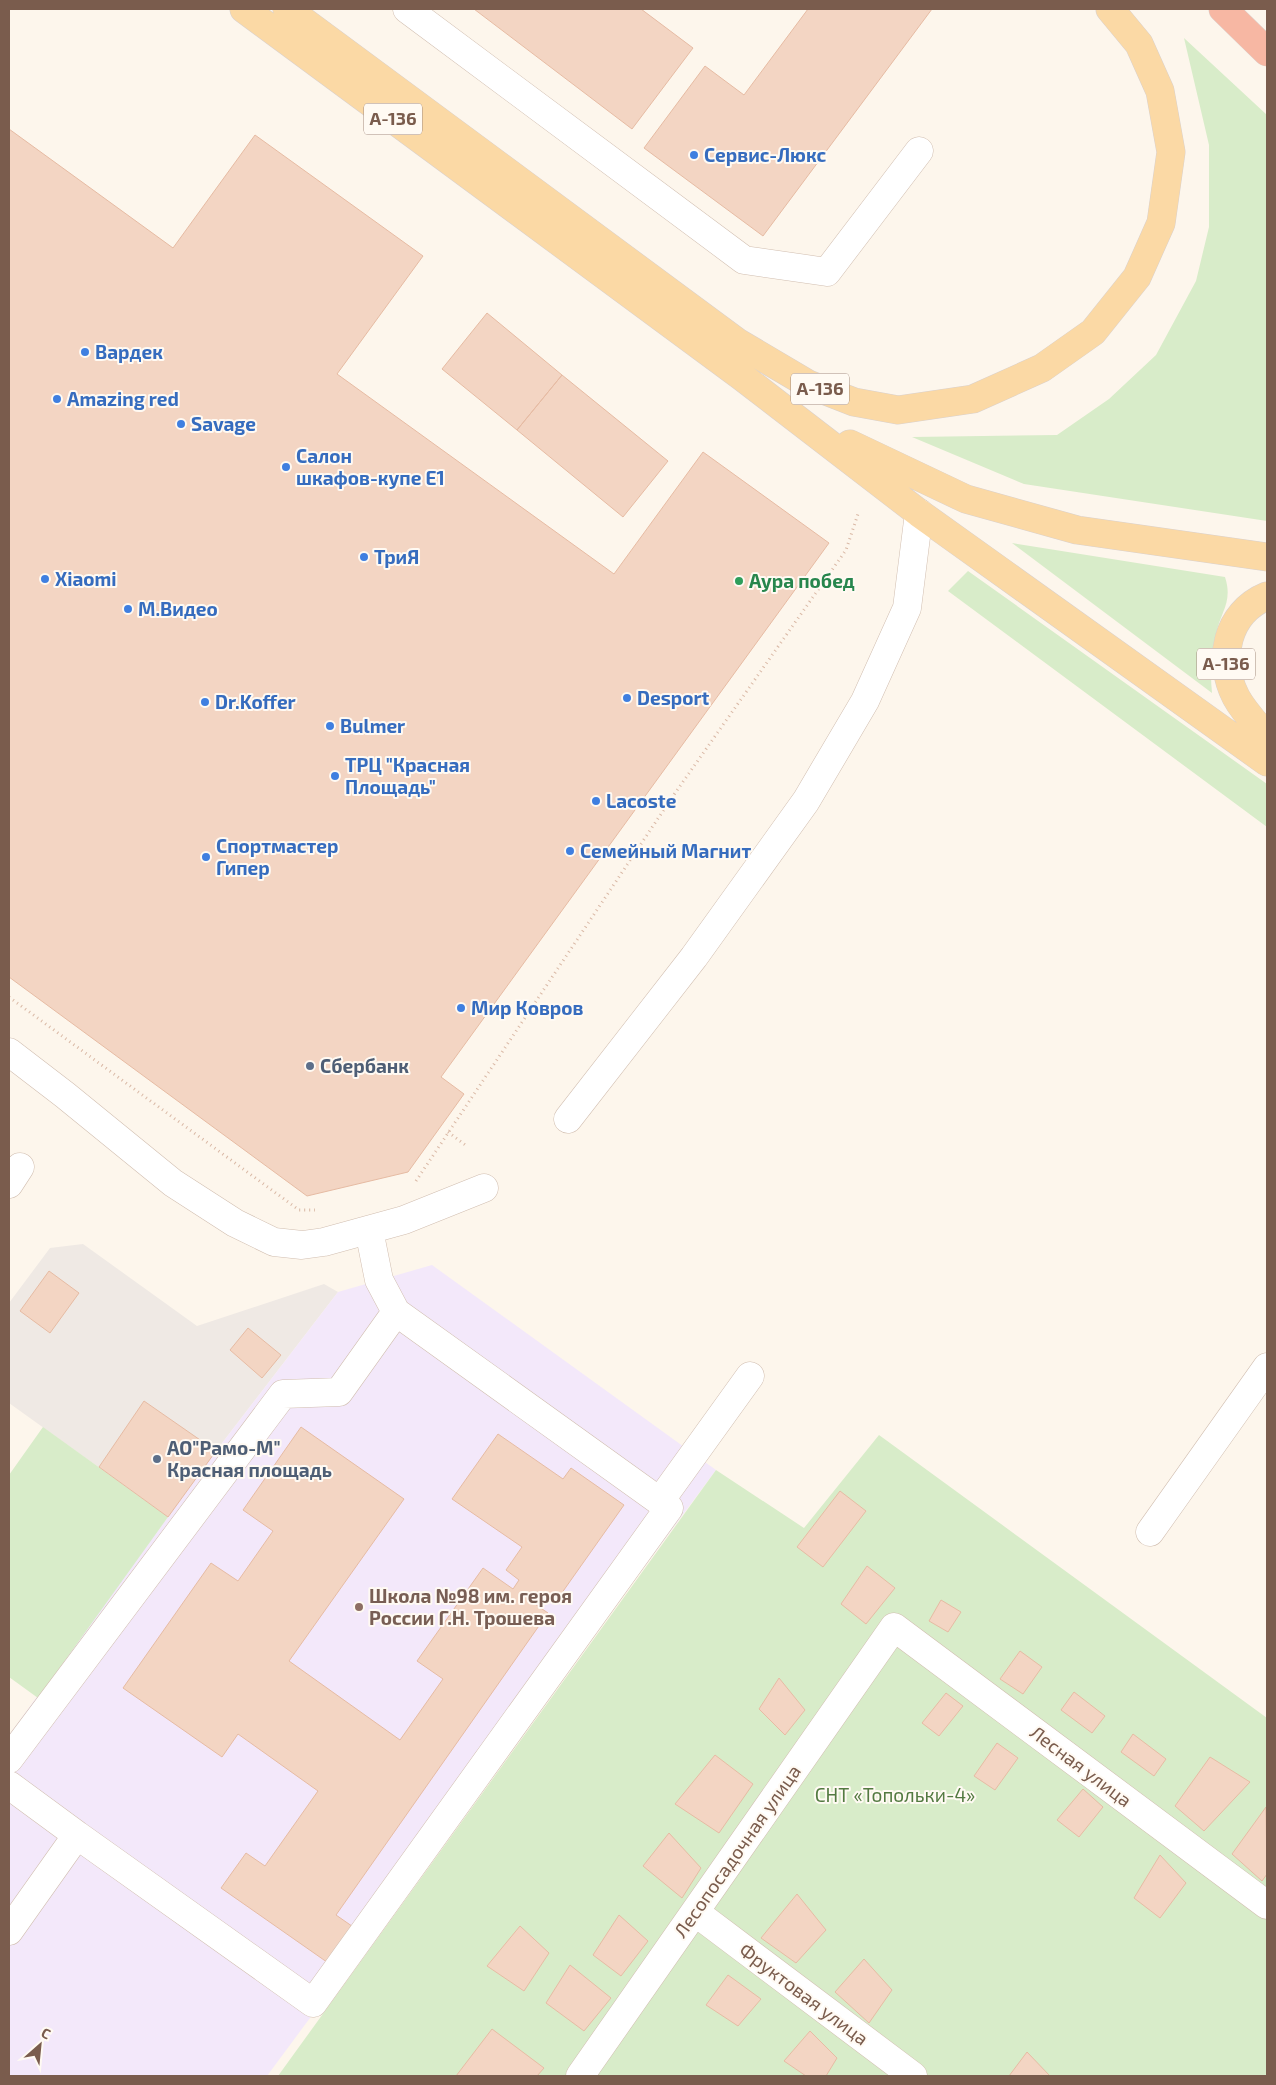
<svg xmlns="http://www.w3.org/2000/svg" width="1276" height="2085" viewBox="0 0 1276 2085" font-family="'Exo 2',sans-serif">
<rect width="100%" height="100%" fill="#fdf6ec"/>
<!-- industrial -->
<path fill="#efe9e4" d="M 83,1244 L 197,1326 L 324,1284 L 338,1292 L 216,1451 L 168,1517 L 9,1403 L 9,1303 L 50,1248 Z"/>
<!-- education -->
<path fill="#f3e8fa" d="M 432,1265 L 716,1470 L 267,2076 L 9,2076 L 9,1735 L 216,1451 L 338,1292 Z"/>
<!-- green -->
<path fill="#d8ecc9" d="M 1184,38 L 1267,115 L 1267,521 L 1024,484 L 912,437 L 1057,435 L 1109,399 L 1156,355 L 1196,281 L 1209,227 L 1209,145 Z
M 1012,543 L 1225,577 C 1233,602 1221,611 1216,634 C 1211,653 1210,673 1212,693 Z
M 968,571 L 1267,784 L 1267,827 L 948,591 Z
M 43,1427 L 168,1517 L 38,1698 L 9,1677 L 9,1475 Z
M 879,1435 L 1267,1718 L 1267,2076 L 278,2076 L 716,1470 L 804,1528 Z"/>
<!-- building -->
<path fill="#f3d5c3" stroke="#e6bba3" d="M 474,9 L 641,9 L 693,48 L 632,129 Z
M 808,9 L 932,9 L 763,236 L 644,148 L 705,66 L 744,95 Z
M 9,129 L 173,248 L 255,135 L 423,256 L 337,374 L 614,574 L 703,452 L 829,543 L 441,1077 L 464,1094 L 408,1172 L 307,1196 L 9,977 Z
M 487,313 L 562,375 L 517,430 L 442,369 Z
M 562,375 L 668,461 L 623,517 L 517,430 Z
M 49,1271 L 79,1293 L 50,1333 L 20,1311 Z
M 248,1328 L 281,1355 L 262,1378 L 230,1350 Z
M 144,1401 L 216,1451 L 168,1517 L 99,1467 Z
M 301,1427 L 404,1499 L 289,1661 L 400,1740 L 443,1679 L 417,1661 L 483,1568 L 513,1589 L 519,1580 L 506,1570 L 522,1547 L 452,1499 L 498,1434 L 563,1479 L 571,1468 L 624,1505 L 554,1604 L 539,1593 L 532,1602 L 548,1613 L 336,1915 L 359,1931 L 334,1967 L 221,1888 L 246,1853 L 265,1866 L 318,1791 L 238,1734 L 222,1757 L 123,1688 L 211,1563 L 238,1581 L 273,1531 L 243,1510 Z
M 840,1491 L 866,1511 L 823,1567 L 797,1547 Z
M 867,1566 L 895,1588 L 866,1624 L 841,1604 Z
M 941,1600 L 961,1612 L 948,1632 L 929,1621 Z
M 1020,1651 L 1042,1667 L 1023,1694 L 1000,1679 Z
M 779,1678 L 805,1710 L 785,1735 L 759,1709 Z
M 1074,1692 L 1105,1716 L 1092,1733 L 1061,1710 Z
M 946,1693 L 963,1706 L 939,1736 L 922,1723 Z
M 1133,1734 L 1166,1759 L 1154,1776 L 1121,1752 Z
M 997,1743 L 1018,1758 L 995,1790 L 974,1776 Z
M 715,1755 L 753,1784 L 719,1833 L 675,1804 Z
M 1210,1757 L 1250,1782 L 1204,1831 L 1175,1806 Z
M 1083,1789 L 1103,1807 L 1079,1837 L 1057,1820 Z
M 1266,1807 L 1267,1874 L 1262,1881 L 1232,1854 Z
M 669,1833 L 701,1868 L 682,1898 L 643,1866 Z
M 1160,1855 L 1186,1883 L 1160,1918 L 1134,1898 Z
M 797,1894 L 826,1930 L 796,1963 L 761,1938 Z
M 619,1915 L 648,1941 L 621,1976 L 593,1955 Z
M 520,1926 L 549,1953 L 524,1991 L 487,1966 Z
M 864,1959 L 892,1990 L 869,2023 L 835,1992 Z
M 570,1965 L 611,1998 L 584,2031 L 546,2003 Z
M 728,1975 L 761,1999 L 738,2026 L 706,2005 Z
M 492,2029 L 544,2068 L 537,2076 L 456,2076 Z
M 810,2031 L 837,2058 L 826,2076 L 806,2076 L 784,2061 Z
M 1027,2052 L 1050,2076 L 1009,2076 Z"/>
<g fill="none" stroke-linecap="round" stroke-linejoin="round">
<!-- minor casing -->
<g stroke="#d1beb0" stroke-width="29">
<path id="minor" d="M 407,9 L 744,260 L 827,272 L 919,151
M 9,1052 L 65,1095 L 173,1183 L 235,1223 L 274,1242 L 302,1245 L 324,1242 L 404,1220 L 484,1188
M 568,1119 L 694,957 L 806,801 L 865,701 L 907,608 L 919,513
M 9,1184 L 20,1167
M 660,1501 L 750,1376
M 1150,1532 L 1267,1367
M 9,1759 L 283,1394 L 339,1392 L 396,1312 L 379,1280 L 369,1230
M 9,1785 L 77,1835 L 9,1931
M 77,1835 L 313,2003 L 669,1508 L 396,1312
M 695,1912 L 913,2076
M 580,2076 L 894,1627 L 1267,1905"/>
</g>
<!-- major casing -->
<g stroke="#dad1cd" stroke-width="29">
<path id="major" d="M 244,9 L 741,376 L 919,513 L 1267,762
M 287,9 L 737,342 L 808,384 L 854,402 L 898,410 L 973,399 L 1042,368 L 1093,332 L 1137,277 L 1161,223 L 1171,152 L 1160,91 L 1139,44 L 1110,9
M 850,444 L 966,499 L 1077,530 L 1267,557
M 1267,596 C 1226,613 1217,660 1236,697 C 1244,712 1257,725 1267,737"/>
</g>
<!-- highway casing -->
<g stroke="#dad1cd" stroke-width="29">
<path id="highway" d="M 1223,9 L 1267,52"/>
</g>
<!-- path -->
<path stroke="#d9b8a5" stroke-width="3" stroke-dasharray="1 4" stroke-linecap="butt" d="M 9,997 L 299,1210 L 315,1210
M 448,1132 L 468,1147
M 416,1181 L 673,796 L 846,550 L 859,511"/>
<!-- minor -->
<use href="#minor" stroke="#fff" stroke-width="28"/>
<!-- major -->
<use href="#major" stroke="#fbd9a5" stroke-width="28"/>
<!-- highway -->
<use href="#highway" stroke="#f7b7a3" stroke-width="28"/>
</g>
<!-- markers -->
<g fill="#3f7fe0" stroke="#fffaf3" stroke-width="2">
<circle cx="694" cy="155" r="5"/>
<circle cx="85" cy="352" r="5"/>
<circle cx="57" cy="399" r="5"/>
<circle cx="181" cy="424" r="5"/>
<circle cx="286" cy="467" r="5"/>
<circle cx="364" cy="557" r="5"/>
<circle cx="45" cy="579" r="5"/>
<circle cx="128" cy="609" r="5"/>
<circle cx="627" cy="698" r="5"/>
<circle cx="205" cy="702" r="5"/>
<circle cx="330" cy="726" r="5"/>
<circle cx="335" cy="776" r="5"/>
<circle cx="596" cy="801" r="5"/>
<circle cx="570" cy="851" r="5"/>
<circle cx="206" cy="857" r="5"/>
<circle cx="461" cy="1008" r="5"/>
</g>
<circle fill="#2e9e5b" stroke="#fffaf3" stroke-width="2" cx="739" cy="581" r="5"/>
<g fill="#5c6f8a" stroke="#fffaf3" stroke-width="2">
<circle cx="310" cy="1066" r="5"/>
<circle cx="157" cy="1459" r="5"/>
</g>
<circle fill="#8d6e63" stroke="#fffaf3" stroke-width="2" cx="359" cy="1607" r="5"/>
<g text-anchor="middle" stroke-width="4" stroke-linejoin="round" paint-order="stroke">
<!-- shield labels -->
<g fill="#fffaf3" stroke="#a28b7f" stroke-width="1">
<rect x="364" y="103.5" width="58" height="31" rx="4"/>
<rect x="791" y="373.5" width="58" height="31" rx="4"/>
<rect x="1197" y="648.5" width="58" height="31" rx="4"/>
</g>
<g font-size="18" font-weight="bold" fill="#7a5c4d">
<text x="393" y="125">А-136</text>
<text x="820" y="395">А-136</text>
<text x="1226" y="670">А-136</text>
</g>
<!-- shop labels -->
<g font-size="19" font-weight="bold" fill="#366cbe" stroke="#fffaf3" text-anchor="start">
<text x="704" y="162">Сервис-Люкс</text>
<text x="95" y="359">Вардек</text>
<text x="67" y="406">Amazing red</text>
<text x="191" y="431">Savage</text>
<text x="296" y="463">Салон<tspan x="296" dy="22">шкафов-купе Е1</tspan></text>
<text x="374" y="564">ТриЯ</text>
<text x="55" y="586">Xiaomi</text>
<text x="138" y="616">М.Видео</text>
<text x="637" y="705">Desport</text>
<text x="215" y="709">Dr.Koffer</text>
<text x="340" y="733">Bulmer</text>
<text x="345" y="772">ТРЦ "Красная<tspan x="345" dy="22">Площадь"</tspan></text>
<text x="606" y="808">Lacoste</text>
<text x="216" y="853">Спортмастер<tspan x="216" dy="22">Гипер</tspan></text>
<text x="580" y="858">Семейный Магнит</text>
<text x="471" y="1015">Мир Ковров</text>
</g>
<!-- leisure labels -->
<g font-size="19" font-weight="bold" fill="#27864d" stroke="#fffaf3" text-anchor="start">
<text x="749" y="588">Аура побед</text>
</g>
<!-- service labels -->
<g font-size="19" font-weight="bold" fill="#4e5e75" stroke="#fffaf3" text-anchor="start">
<text x="320" y="1073">Сбербанк</text>
<text x="167" y="1455">АО"Рамо-М"<tspan x="167" dy="22">Красная площадь</tspan></text>
</g>
<!-- education labels -->
<g font-size="19" font-weight="bold" fill="#785e54" stroke="#fffaf3" text-anchor="start">
<text x="369" y="1603">Школа №98 им. героя<tspan x="369" dy="22">России Г.Н. Трошева</tspan></text>
</g>
<!-- street labels -->
<g font-size="19" fill="#7a5c4d" stroke="#fffaf3">
<text transform="translate(1081 1766) rotate(37)" y="7">Лесная улица</text>
<text transform="translate(737 1851) rotate(-55)" y="7">Лесопосадочная улица</text>
<text transform="translate(804 1994) rotate(37)" y="7">Фруктовая улица</text>
</g>
<!-- park labels -->
<g font-size="19" fill="#537a41" stroke="#fffaf3">
<text x="895" y="1802">СНТ «Топольки-4»</text>
</g>
</g>
<!-- border -->
<rect width="1276" height="2085" fill="none" stroke="#7a5c4d" stroke-width="20"/>
<!-- north arrow -->
<g transform="translate(40 2045) rotate(27)" stroke="#fffaf3" stroke-width="4" paint-order="stroke">
<path d="M0-4L9 19L0 12L-9 19Z" fill="#7a5c4d"/>
<text y="-8" font-size="14" font-weight="bold" text-anchor="middle" fill="#7a5c4d">С</text>
</g>
</svg>
